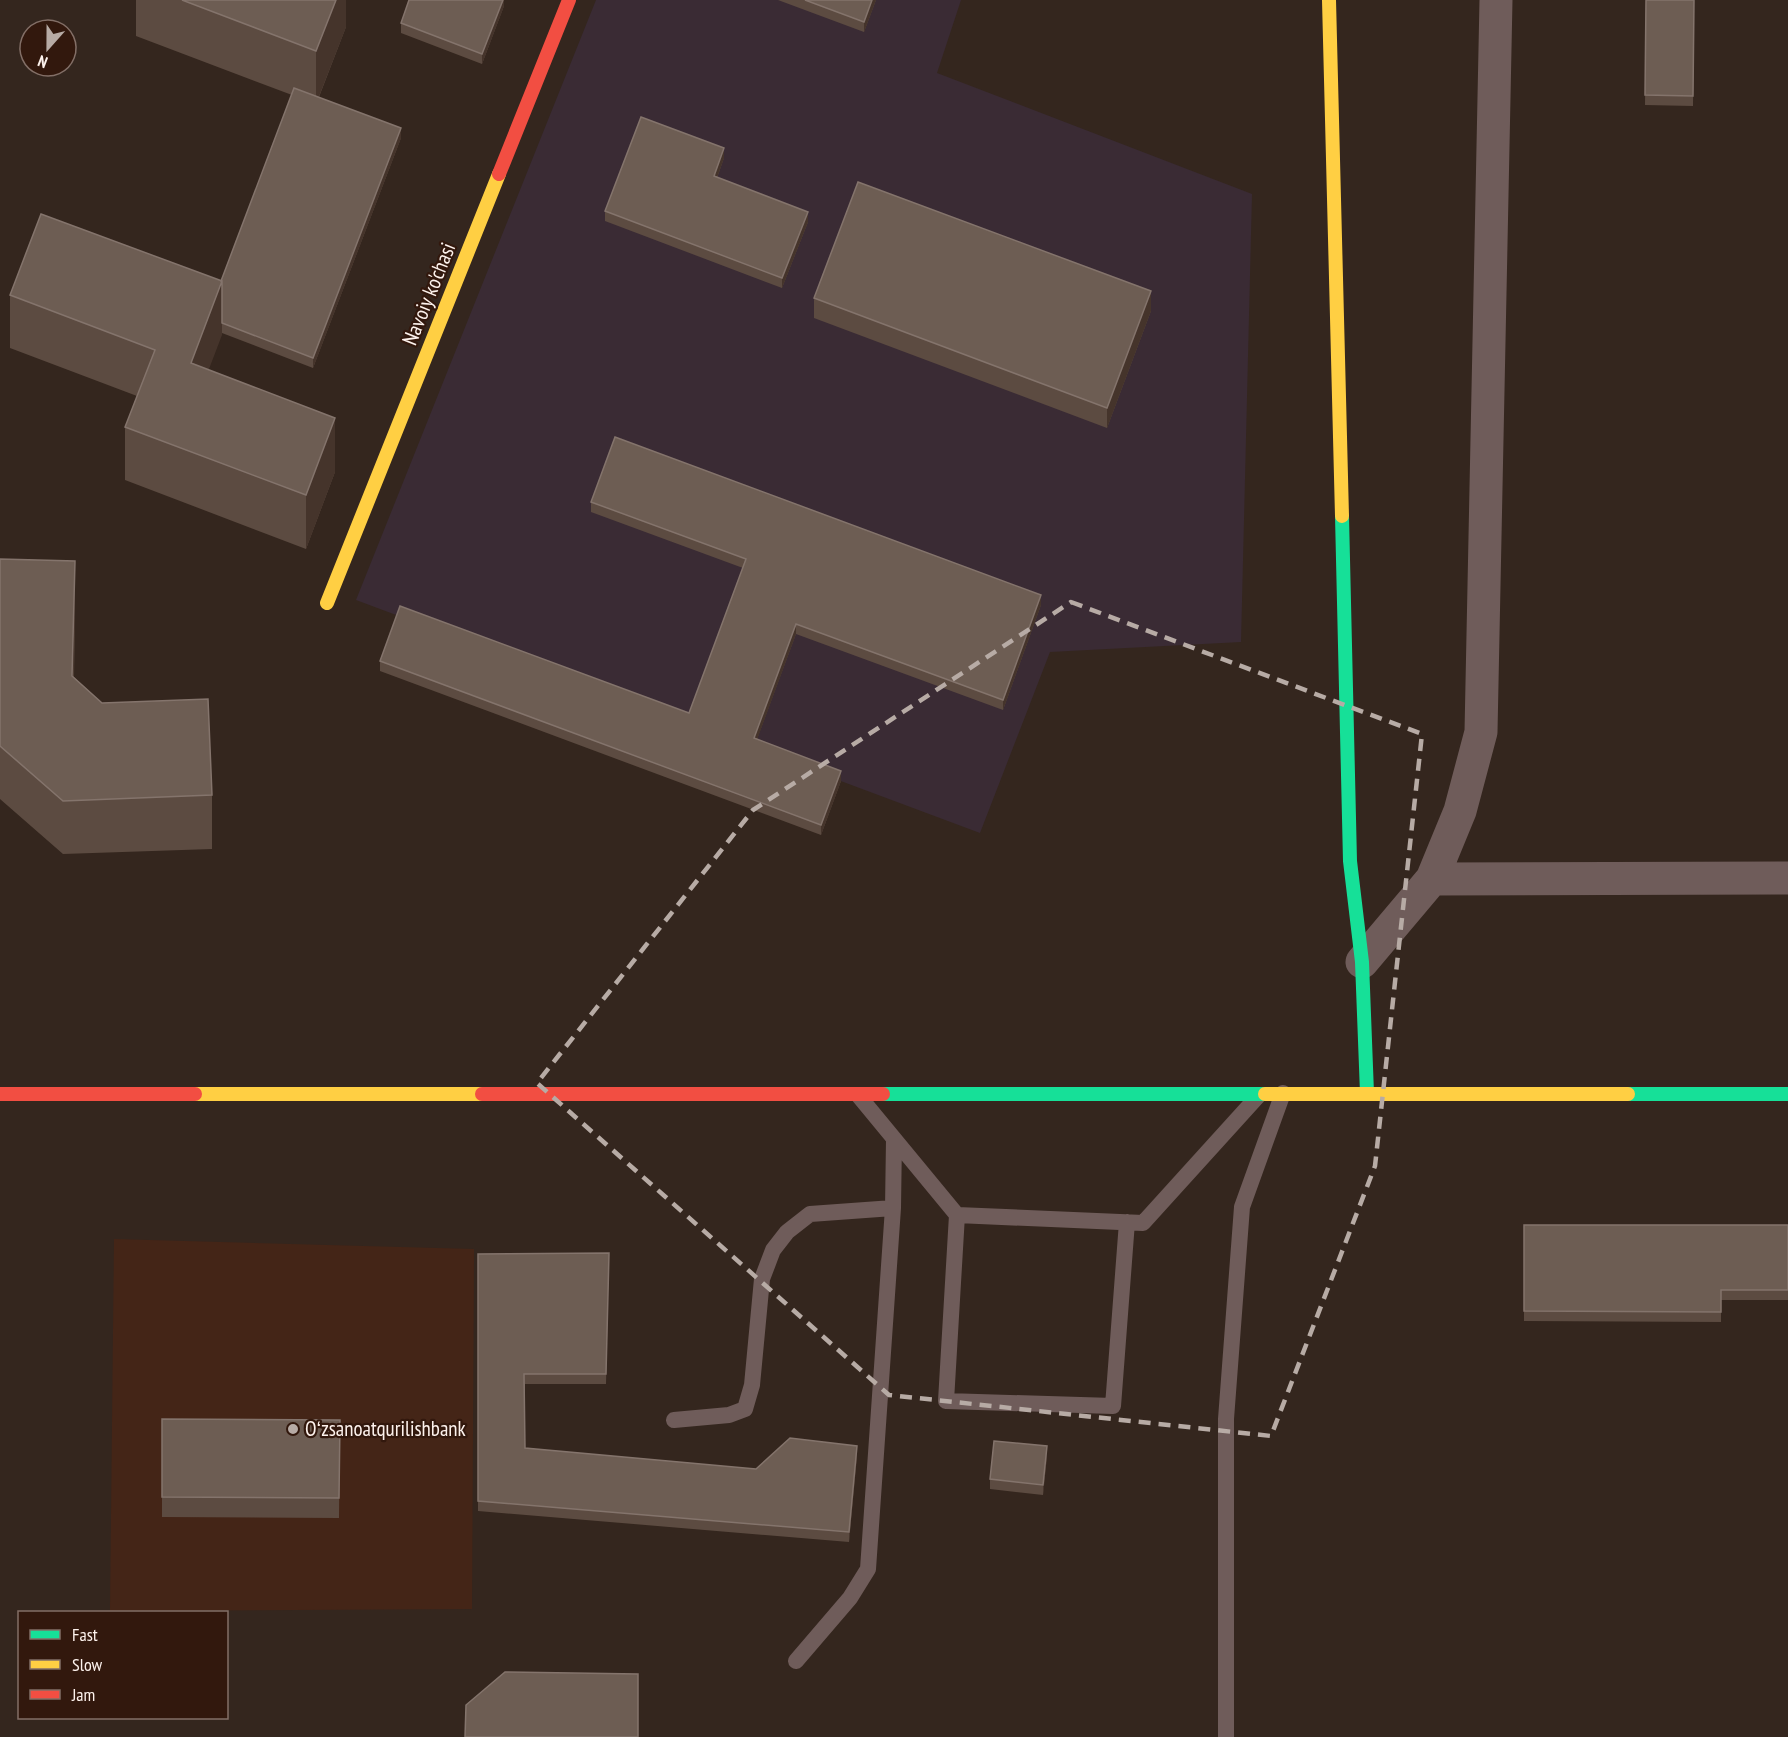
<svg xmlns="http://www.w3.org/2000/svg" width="1788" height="1737" viewBox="0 0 1788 1737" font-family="'PT Sans Narrow',sans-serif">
<rect width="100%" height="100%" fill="#34261e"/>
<!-- built -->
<path fill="#442517" d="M 114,1239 L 474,1249 L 472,1609 L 110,1611 Z"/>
<!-- education -->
<path fill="#3a2b34" d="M 596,0 L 961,0 L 937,73 L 1252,194 L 1241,642 L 1050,652 L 980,833 L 356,600 Z"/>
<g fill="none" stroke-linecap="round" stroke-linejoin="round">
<!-- lane -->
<path stroke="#6f5c5a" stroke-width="16" d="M 858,1095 L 957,1215 L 1143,1223 L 1259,1095
M 957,1215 L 946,1401 L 1113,1406 L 1127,1222
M 674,1420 L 729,1415 L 745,1409 L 752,1385 L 762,1279 L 773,1250 L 787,1232 L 810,1214 L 893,1208
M 796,1661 L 850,1598 L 868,1569 L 893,1208 L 894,1139
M 1226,1737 L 1226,1419 L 1242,1207 L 1283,1093"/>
<!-- street -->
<path stroke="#6f5c5a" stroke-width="33" d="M 1432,879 L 1788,878
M 1362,962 L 1432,879 L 1460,811 L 1481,732 L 1496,0"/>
<!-- fast -->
<path stroke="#16e098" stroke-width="14" d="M 1342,516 L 1350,861 L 1362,962 L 1367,1093
M 883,1094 L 1265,1094
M 1628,1094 L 1788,1094"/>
<!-- slow -->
<path stroke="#ffcf43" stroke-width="14" d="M 1329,0 L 1342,516
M 327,603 L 499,174
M 195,1094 L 482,1094
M 1265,1094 L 1628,1094"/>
<!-- jam -->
<path stroke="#f24e42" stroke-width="14" d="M 499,174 L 569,0
M 0,1094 L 195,1094
M 482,1094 L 883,1094"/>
</g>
<!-- wall -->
<path fill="#5c4b41" d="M 136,0 L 346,0 L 346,27 L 319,97 L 401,138 L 313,368 L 222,333 L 208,370 L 335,472 L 306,549 L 125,480 L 125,427 L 137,396 L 10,348 L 10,295 L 221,281 L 292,95 L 136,36 Z
M 504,0 L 504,6 L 482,64 L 401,33 L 401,23 Z
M 778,0 L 876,0 L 864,32 Z
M 1646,0 L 1694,0 L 1693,106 L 1645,105 Z
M 724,158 L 717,178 L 808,222 L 782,288 L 605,221 L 605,211 Z
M 814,298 L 1151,311 L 1107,428 L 814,318 Z
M 591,502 L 1041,605 L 1003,710 L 796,634 L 757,739 L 841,781 L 821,835 L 380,671 L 380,661 L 689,713 L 743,568 L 591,512 Z
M 0,559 L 75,614 L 74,677 L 102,703 L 212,795 L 212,849 L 63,854 L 0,799 Z
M 1524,1225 L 1788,1225 L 1788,1300 L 1721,1300 L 1721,1322 L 1524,1321 Z
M 609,1253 L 606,1384 L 525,1384 L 525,1448 L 756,1469 L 857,1456 L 849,1542 L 478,1511 L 478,1254 Z
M 162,1419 L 340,1420 L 339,1518 L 162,1517 Z
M 1047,1456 L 1043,1495 L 990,1489 L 990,1479 Z"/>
<!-- shaded-wall -->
<path fill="#45342b" d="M 336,0 L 346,0 L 346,27 L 316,104 L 316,51 Z
M 503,0 L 504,0 L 504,6 L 482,64 L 482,54 Z
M 872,0 L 876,0 L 864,32 L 864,22 Z
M 401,128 L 401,138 L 313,368 L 313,358 Z
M 724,148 L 724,158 L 714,186 L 714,176 Z
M 808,212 L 808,222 L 782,288 L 782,278 Z
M 222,281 L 222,335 L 191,416 L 191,363 Z
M 1151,291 L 1151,311 L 1107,428 L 1107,408 Z
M 335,418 L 335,472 L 306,549 L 306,495 Z
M 75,561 L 75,614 L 72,730 L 72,676 Z
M 1041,595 L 1041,605 L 1003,710 L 1003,700 Z
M 796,624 L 796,634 L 754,748 L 754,738 Z
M 841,771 L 841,781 L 821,835 L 821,825 Z
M 857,1446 L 857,1456 L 849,1542 L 849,1532 Z
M 1047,1446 L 1047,1456 L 1043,1495 L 1043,1485 Z"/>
<!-- building -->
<path fill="#6d5d53" stroke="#84746c" stroke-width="1.5" d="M 182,0 L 336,0 L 316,51 Z
M 409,0 L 503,0 L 482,54 L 401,23 Z
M 805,0 L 872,0 L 864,22 Z
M 1646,0 L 1694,0 L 1693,96 L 1645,95 Z
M 294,88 L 401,128 L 313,358 L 222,323 L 222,281 L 221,281 Z
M 641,117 L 724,148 L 714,176 L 808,212 L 782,278 L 605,211 Z
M 858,182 L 1151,291 L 1107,408 L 814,298 Z
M 41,214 L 222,281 L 191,363 L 335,418 L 306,495 L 125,427 L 155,350 L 10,295 Z
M 615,437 L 1041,595 L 1003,700 L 796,624 L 754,738 L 841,771 L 821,825 L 380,661 L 400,606 L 689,713 L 746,559 L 591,502 Z
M 0,559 L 75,561 L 72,676 L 102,703 L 208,699 L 212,795 L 63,801 L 0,746 Z
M 1524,1225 L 1788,1225 L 1788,1290 L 1721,1290 L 1721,1312 L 1524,1311 Z
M 609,1253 L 606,1374 L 524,1374 L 525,1448 L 756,1469 L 790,1438 L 857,1446 L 849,1532 L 478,1501 L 478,1254 Z
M 162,1419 L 340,1420 L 339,1498 L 162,1497 Z
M 994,1441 L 1047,1446 L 1043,1485 L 990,1479 Z
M 505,1672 L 638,1674 L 638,1737 L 465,1737 L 466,1705 Z"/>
<!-- marked area -->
<path fill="none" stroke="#b7aba5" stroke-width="4.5" stroke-dasharray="12 8" stroke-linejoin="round" d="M 1071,602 L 1422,734 L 1375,1166 L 1271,1436 L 889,1395 L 537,1083 L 753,810 Z"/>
<!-- markers -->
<circle fill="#b7aba5" stroke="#32180d" stroke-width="2" cx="293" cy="1429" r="6"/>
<g text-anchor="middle" stroke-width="4.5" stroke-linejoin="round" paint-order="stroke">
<!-- street labels -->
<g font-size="21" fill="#fdf2ed" stroke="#32180d">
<text transform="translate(429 294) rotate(-68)" y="7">Navoiy ko'chasi</text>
</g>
<!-- poi labels -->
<g font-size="21" fill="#fdf2ed" stroke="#32180d" text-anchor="start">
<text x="305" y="1436">Oʻzsanoatqurilishbank</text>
</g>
</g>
<!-- legend -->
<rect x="18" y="1611" width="210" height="108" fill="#32180d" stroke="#836f67" stroke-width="1.5"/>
<rect x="30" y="1630" width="30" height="9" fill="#16e098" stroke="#836f67" stroke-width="1.5"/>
<text x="72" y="1641" font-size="18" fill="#fdf2ed">Fast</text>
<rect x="30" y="1660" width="30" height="9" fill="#ffcf43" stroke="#836f67" stroke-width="1.5"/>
<text x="72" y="1671" font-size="18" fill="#fdf2ed">Slow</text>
<rect x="30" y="1690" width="30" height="9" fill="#f24e42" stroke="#836f67" stroke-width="1.5"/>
<text x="72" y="1701" font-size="18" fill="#fdf2ed">Jam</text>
<!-- north arrow -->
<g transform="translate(48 48) rotate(201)"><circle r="28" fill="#32180d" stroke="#836f67" stroke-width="1.5"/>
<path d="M0-4.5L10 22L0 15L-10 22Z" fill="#b7aba5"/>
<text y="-9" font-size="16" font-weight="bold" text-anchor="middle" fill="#fdf2ed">N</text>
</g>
</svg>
